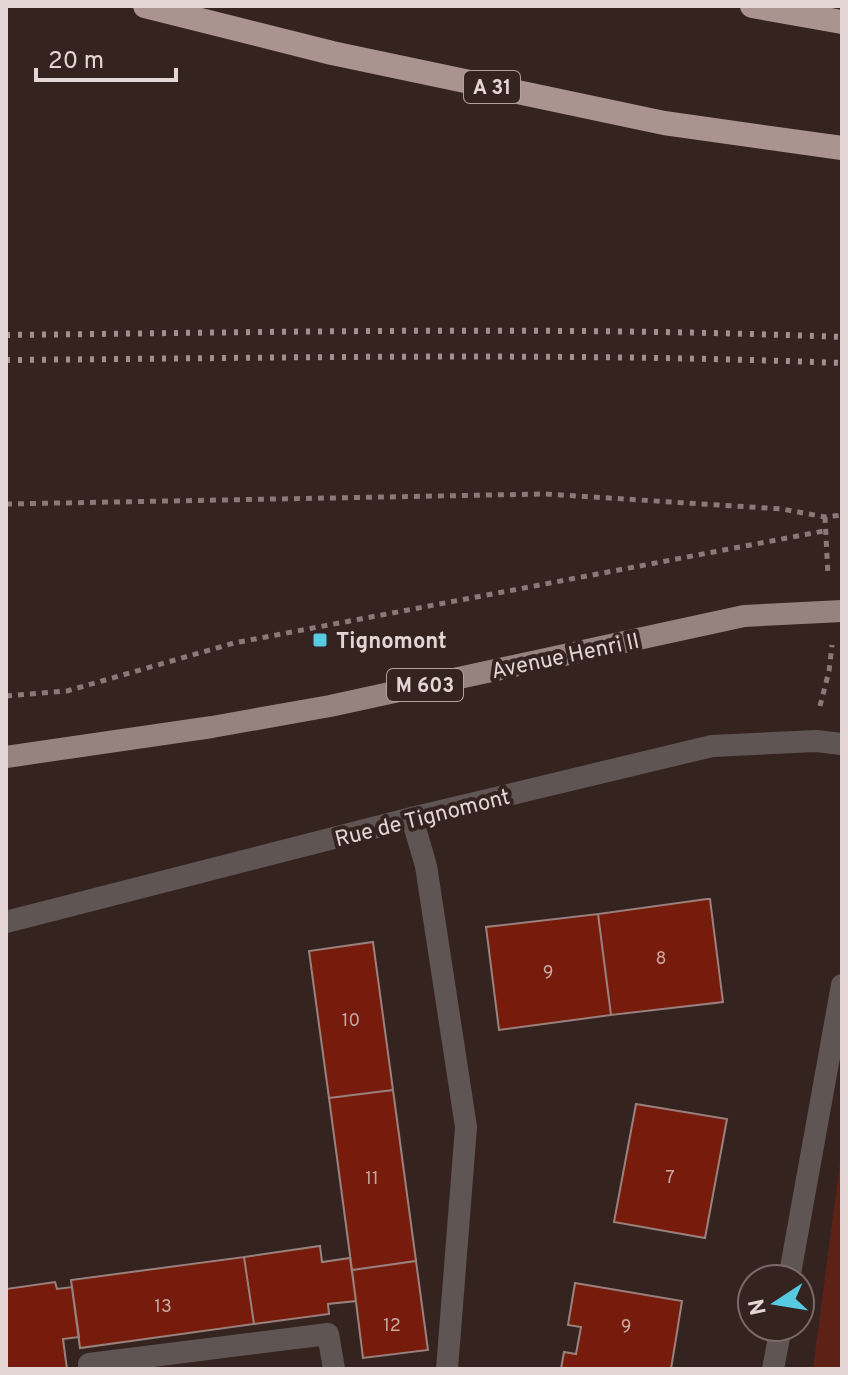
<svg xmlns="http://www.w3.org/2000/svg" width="848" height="1375" viewBox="0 0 848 1375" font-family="Overpass,sans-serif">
<rect width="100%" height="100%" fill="#352320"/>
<!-- green -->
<path fill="#5e2116" d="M 842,1147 L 842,1369 L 813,1369 Z"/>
<!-- building -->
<path fill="#771c0c" stroke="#99827d" stroke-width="2" d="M 707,899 L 710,899 L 723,1002 L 611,1015 L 598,914 Z
M 598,914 L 611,1015 L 499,1030 L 486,927 Z
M 373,942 L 393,1090 L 329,1098 L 309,951 Z
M 393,1090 L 416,1261 L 352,1270 L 329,1098 Z
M 636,1104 L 727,1119 L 705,1238 L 614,1222 Z
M 320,1246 L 322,1262 L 350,1258 L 356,1301 L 328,1304 L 329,1314 L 254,1324 L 244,1257 Z
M 244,1257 L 254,1324 L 80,1348 L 71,1280 Z
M 416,1261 L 428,1350 L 363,1358 L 352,1270 Z
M 55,1282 L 57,1289 L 72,1287 L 79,1337 L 63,1339 L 67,1369 L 6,1369 L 6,1289 Z
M 575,1283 L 682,1301 L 671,1369 L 561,1369 L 564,1352 L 576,1354 L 581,1327 L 568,1325 Z"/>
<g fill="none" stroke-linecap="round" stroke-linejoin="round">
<!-- path -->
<path stroke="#897977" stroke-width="5" stroke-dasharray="6 6" stroke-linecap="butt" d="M 6,504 L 545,494 L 782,509 L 825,517 L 842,515
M 825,517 L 828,576
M 6,696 L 67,691 L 234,643 L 824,531
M 820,706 L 829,671 L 832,645"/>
<!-- service -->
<path stroke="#5f5654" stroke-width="22" d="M 412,818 L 426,866 L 466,1127 L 447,1369
M 90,1369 L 89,1364 L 328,1334 L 334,1369"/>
<!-- minor -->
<path stroke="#5f5654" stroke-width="22" d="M 6,922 L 412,818 L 712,746 L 816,741 L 842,744"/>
<!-- tertiary -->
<path stroke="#5f5654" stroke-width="22" d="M 789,1279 L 842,985
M 773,1369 L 781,1327"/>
<!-- primary -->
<path stroke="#96827e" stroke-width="22" d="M 6,757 L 212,727 L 330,706 L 744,616 L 842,611"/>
<!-- motorway -->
<path stroke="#ab948f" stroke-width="24" d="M 145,6 L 332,53 L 664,123 L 842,148
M 752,6 L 842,22"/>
<!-- rail -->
<path stroke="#9f908e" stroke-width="6" stroke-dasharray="4 8" stroke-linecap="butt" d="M 6,335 C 285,332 564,326 842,337
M 6,360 C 285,358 564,352 842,363"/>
</g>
<!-- markers -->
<rect fill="#55cae0" stroke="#352320" stroke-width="3" x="312" y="632" width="16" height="16" rx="4"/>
<g text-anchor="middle" stroke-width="8" stroke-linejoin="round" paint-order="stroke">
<!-- number labels -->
<g font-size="18" fill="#c8a8a2">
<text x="661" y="964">8</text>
<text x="548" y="978">9</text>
<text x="351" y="1026">10</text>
<text x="670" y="1183">7</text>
<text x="372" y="1184">11</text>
<text x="163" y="1312">13</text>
<text x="392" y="1331">12</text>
<text x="626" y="1332">9</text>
</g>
<!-- shield labels -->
<g fill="#352320" stroke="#afa09e" stroke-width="2">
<rect x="464" y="71" width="56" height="32" rx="6"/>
<rect x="387" y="669" width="76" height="32" rx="6"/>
</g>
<g font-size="20" font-weight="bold" fill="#e3d6d4">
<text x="492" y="94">A 31</text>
<text x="425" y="692">M 603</text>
</g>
<!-- poi labels -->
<g font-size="22" font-weight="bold" fill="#e3d6d4" stroke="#352320" text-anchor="start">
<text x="336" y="648">Tignomont</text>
</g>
<!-- street labels -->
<g font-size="22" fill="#e3d6d4" stroke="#352320">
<text transform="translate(565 655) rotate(-12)" y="8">Avenue Henri II</text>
<text transform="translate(422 817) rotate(-14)" y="8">Rue de Tignomont</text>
</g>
</g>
<!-- border -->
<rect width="848" height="1375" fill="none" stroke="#e3d6d4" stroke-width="16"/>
<!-- north arrow -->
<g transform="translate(776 1303) rotate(258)"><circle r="38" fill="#352320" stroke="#7b6b68" stroke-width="2"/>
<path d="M0-6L14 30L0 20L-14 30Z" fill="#55cae0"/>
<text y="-12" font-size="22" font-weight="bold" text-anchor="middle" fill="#e3d6d4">N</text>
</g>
<!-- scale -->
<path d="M36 68v12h140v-12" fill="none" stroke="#e3d6d4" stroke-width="4"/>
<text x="48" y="68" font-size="24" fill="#e3d6d4" stroke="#352320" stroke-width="6" paint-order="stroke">20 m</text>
</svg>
